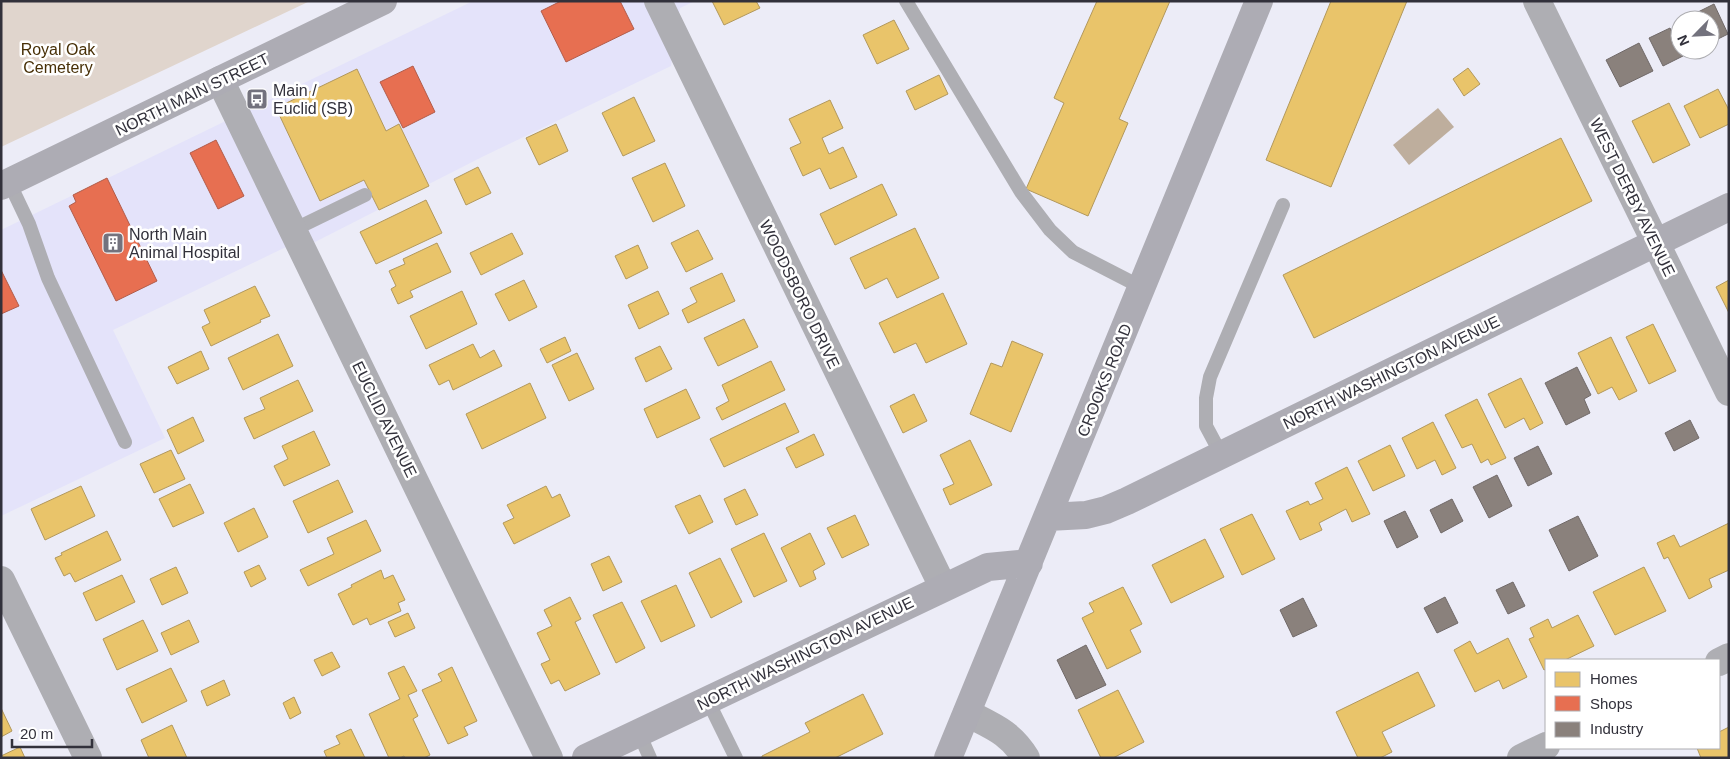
<svg xmlns="http://www.w3.org/2000/svg" width="1730" height="759" viewBox="0 0 1730 759" font-family="Arial,sans-serif">
<rect width="100%" height="100%" fill="#ececf7"/>
<!-- built -->
<path fill="#e4e3fa" d="M 473,1 L 695,1 L 680,8 L 671,66 L 484,156 L 315,242 L 284,248 L 113,330 L 165,438 L 1,516 L 1,230 Z"/>
<!-- green -->
<path fill="#e0d5cd" d="M 1,1 L 310,1 L 1,147 Z"/>
<!-- water -->
<path fill="#beae9d" d="M 1438,108 L 1454,127 L 1409,165 L 1393,145 Z"/>
<!-- homes -->
<path fill="#e9c46a" stroke="#b2985c" d="M 712,1 L 756,1 L 760,8 L 724,25 Z
M 1097,1 L 1170,1 L 1119,119 L 1128,123 L 1088,216 L 1026,189 L 1064,103 L 1054,98 Z
M 1331,1 L 1407,1 L 1331,187 L 1266,160 Z
M 894,20 L 909,49 L 877,64 L 863,35 Z
M 1468,68 L 1480,84 L 1464,96 L 1453,79 Z
M 357,69 L 386,131 L 399,124 L 429,186 L 379,210 L 364,180 L 320,201 L 276,108 Z
M 939,75 L 948,94 L 915,110 L 906,91 Z
M 1718,89 L 1729,110 L 1729,124 L 1700,138 L 1684,106 Z
M 634,97 L 655,141 L 623,156 L 602,113 Z
M 830,100 L 843,128 L 822,138 L 829,154 L 843,147 L 857,177 L 830,189 L 820,168 L 803,176 L 790,148 L 801,143 L 789,119 Z
M 1669,103 L 1690,145 L 1653,163 L 1632,121 Z
M 556,124 L 568,151 L 539,165 L 526,138 Z
M 1561,138 L 1592,201 L 1314,338 L 1283,275 Z
M 665,163 L 685,206 L 653,222 L 632,178 Z
M 478,167 L 491,193 L 466,205 L 454,179 Z
M 882,184 L 897,215 L 835,245 L 820,214 Z
M 426,200 L 442,233 L 376,264 L 360,232 Z
M 915,228 L 939,278 L 897,298 L 887,278 L 865,289 L 850,258 Z
M 698,230 L 713,259 L 686,272 L 671,243 Z
M 512,233 L 523,254 L 481,275 L 470,253 Z
M 437,243 L 451,272 L 410,291 L 413,297 L 398,304 L 391,289 L 396,286 L 389,271 L 405,264 L 403,259 Z
M 638,245 L 648,268 L 626,279 L 615,256 Z
M 722,273 L 735,301 L 688,323 L 682,310 L 697,302 L 690,288 Z
M 524,280 L 537,307 L 509,321 L 495,294 Z
M 1729,280 L 1729,313 L 1716,287 Z
M 255,286 L 270,316 L 260,320 L 261,322 L 211,346 L 202,327 L 210,323 L 204,310 Z
M 462,291 L 477,324 L 426,349 L 410,316 Z
M 658,291 L 669,314 L 639,329 L 628,305 Z
M 943,293 L 967,344 L 926,363 L 916,343 L 894,353 L 879,323 Z
M 744,319 L 758,347 L 718,366 L 704,338 Z
M 1653,324 L 1676,371 L 1649,384 L 1626,337 Z
M 278,334 L 293,366 L 243,390 L 228,358 Z
M 565,337 L 571,351 L 547,363 L 540,349 Z
M 1611,337 L 1637,391 L 1619,400 L 1612,387 L 1598,394 L 1578,353 Z
M 1012,341 L 1043,354 L 1011,432 L 970,414 L 991,363 L 1002,367 Z
M 473,344 L 480,358 L 494,350 L 502,366 L 453,390 L 449,380 L 439,385 L 429,365 Z
M 660,346 L 672,369 L 646,382 L 635,358 Z
M 201,351 L 209,369 L 177,384 L 168,367 Z
M 577,353 L 594,389 L 569,401 L 552,365 Z
M 771,361 L 785,390 L 722,420 L 716,408 L 729,401 L 722,385 Z
M 1521,378 L 1543,423 L 1530,430 L 1524,418 L 1505,428 L 1488,394 Z
M 298,380 L 313,411 L 254,439 L 244,418 L 265,409 L 260,398 Z
M 530,383 L 546,418 L 482,449 L 466,414 Z
M 686,389 L 700,418 L 657,438 L 644,409 Z
M 914,394 L 927,421 L 903,433 L 890,406 Z
M 1477,399 L 1506,458 L 1491,465 L 1488,459 L 1481,463 L 1472,444 L 1462,448 L 1445,415 Z
M 785,403 L 799,432 L 724,467 L 710,439 Z
M 193,417 L 204,441 L 178,454 L 167,430 Z
M 1433,422 L 1456,468 L 1442,475 L 1435,460 L 1417,469 L 1402,438 Z
M 314,431 L 330,465 L 284,486 L 274,466 L 288,459 L 282,446 Z
M 814,434 L 824,455 L 796,468 L 786,448 Z
M 970,440 L 992,485 L 950,505 L 943,489 L 954,484 L 940,455 Z
M 1390,445 L 1405,476 L 1373,491 L 1358,461 Z
M 171,450 L 185,479 L 154,493 L 140,464 Z
M 1347,467 L 1370,514 L 1352,522 L 1346,509 L 1319,523 L 1322,530 L 1300,540 L 1286,511 L 1308,501 L 1310,505 L 1323,499 L 1315,483 Z
M 338,480 L 353,512 L 308,533 L 293,501 Z
M 190,484 L 204,513 L 173,527 L 159,499 Z
M 81,486 L 95,516 L 45,540 L 31,509 Z
M 546,486 L 552,498 L 560,494 L 570,516 L 514,544 L 503,523 L 514,518 L 507,505 Z
M 745,489 L 758,515 L 736,525 L 724,499 Z
M 700,495 L 713,522 L 689,534 L 675,506 Z
M 254,508 L 268,537 L 238,552 L 224,523 Z
M 1252,514 L 1275,559 L 1242,575 L 1220,529 Z
M 855,515 L 869,545 L 842,558 L 827,528 Z
M 366,520 L 381,551 L 308,586 L 300,570 L 334,554 L 327,538 Z
M 1729,523 L 1729,570 L 1709,579 L 1712,587 L 1689,599 L 1668,557 L 1664,559 L 1657,543 L 1674,535 L 1680,547 Z
M 107,531 L 121,560 L 75,582 L 70,573 L 64,576 L 55,558 L 62,555 L 61,553 Z
M 764,533 L 787,581 L 754,597 L 731,549 Z
M 810,533 L 825,564 L 813,571 L 816,579 L 800,587 L 781,548 Z
M 1205,539 L 1224,577 L 1171,603 L 1152,565 Z
M 609,556 L 622,582 L 603,591 L 591,564 Z
M 720,558 L 742,602 L 711,618 L 689,573 Z
M 259,565 L 266,579 L 251,587 L 244,572 Z
M 176,567 L 188,593 L 162,605 L 150,579 Z
M 1644,567 L 1666,611 L 1615,635 L 1593,592 Z
M 381,570 L 384,579 L 393,575 L 405,600 L 398,603 L 401,611 L 370,625 L 367,618 L 353,625 L 338,594 L 352,587 L 351,585 Z
M 122,575 L 135,602 L 96,621 L 83,593 Z
M 676,585 L 695,626 L 661,642 L 641,601 Z
M 1123,587 L 1142,624 L 1130,630 L 1141,652 L 1107,669 L 1082,618 L 1094,612 L 1089,603 Z
M 570,597 L 581,619 L 575,622 L 600,674 L 565,691 L 559,680 L 551,684 L 541,664 L 550,660 L 537,633 L 552,626 L 544,610 Z
M 622,602 L 645,648 L 616,663 L 593,615 Z
M 408,613 L 415,628 L 395,637 L 388,622 Z
M 1578,615 L 1594,646 L 1565,660 L 1546,660 L 1546,669 L 1544,670 L 1529,639 L 1534,637 L 1530,628 L 1548,619 L 1552,628 Z
M 143,620 L 158,651 L 117,670 L 103,639 Z
M 189,620 L 199,642 L 171,655 L 161,633 Z
M 1508,638 L 1527,677 L 1503,689 L 1499,680 L 1475,692 L 1454,650 L 1470,641 L 1477,654 Z
M 332,652 L 340,667 L 322,676 L 314,660 Z
M 404,666 L 417,691 L 408,695 L 418,716 L 413,719 L 430,755 L 424,758 L 405,758 L 404,756 L 400,758 L 389,758 L 369,714 L 400,699 L 388,673 Z
M 452,667 L 477,721 L 464,727 L 468,735 L 448,744 L 422,690 L 442,681 L 438,674 Z
M 171,668 L 187,701 L 142,723 L 126,689 Z
M 1418,672 L 1435,706 L 1382,732 L 1392,752 L 1380,758 L 1358,758 L 1336,712 Z
M 224,680 L 230,695 L 207,706 L 201,691 Z
M 1118,690 L 1144,742 L 1113,758 L 1101,758 L 1078,710 Z
M 863,694 L 883,734 L 835,758 L 762,758 L 762,756 L 810,732 L 805,723 Z
M 294,697 L 301,713 L 290,719 L 283,703 Z
M 1,708 L 12,731 L 1,737 Z
M 172,725 L 187,758 L 149,758 L 141,740 Z
M 1729,727 L 1729,758 L 1701,758 L 1697,748 L 1719,748 L 1719,732 Z
M 351,729 L 365,758 L 327,758 L 324,751 L 340,744 L 336,736 Z
M 20,747 L 25,758 L 1,758 L 1,756 Z"/>
<!-- shops -->
<path fill="#e76f51" stroke="#b15c4a" d="M 561,1 L 620,1 L 634,29 L 566,62 L 541,11 Z
M 413,66 L 435,112 L 403,128 L 380,82 Z
M 216,140 L 244,196 L 218,209 L 190,153 Z
M 107,178 L 157,281 L 116,301 L 69,206 L 76,202 L 73,195 Z
M 1,270 L 19,306 L 1,314 Z"/>
<!-- industry -->
<path fill="#8a817c" stroke="#706968" d="M 1714,4 L 1728,34 L 1710,43 L 1710,20 L 1691,20 L 1690,16 Z
M 1670,28 L 1683,56 L 1663,66 L 1649,38 Z
M 1639,43 L 1653,71 L 1620,87 L 1606,60 Z
M 1577,367 L 1591,395 L 1584,399 L 1590,413 L 1566,425 L 1545,383 Z
M 1690,420 L 1699,438 L 1674,451 L 1665,433 Z
M 1538,446 L 1552,474 L 1528,486 L 1514,458 Z
M 1497,475 L 1512,506 L 1489,518 L 1473,487 Z
M 1452,499 L 1463,521 L 1441,533 L 1430,510 Z
M 1405,511 L 1418,537 L 1397,548 L 1384,521 Z
M 1578,516 L 1598,556 L 1569,571 L 1549,530 Z
M 1513,582 L 1525,606 L 1508,614 L 1496,590 Z
M 1445,597 L 1458,623 L 1437,633 L 1424,608 Z
M 1303,598 L 1317,626 L 1293,637 L 1280,610 Z
M 1086,645 L 1106,685 L 1076,699 L 1057,660 Z"/>
<g fill="none" stroke-linecap="round" stroke-linejoin="round">
<!-- lane -->
<path stroke="#aeaeb3" stroke-width="14" d="M 906,1 L 1021,192 L 1050,230 L 1073,252 L 1141,287
M 9,182 L 29,224 L 48,278 L 125,442
M 293,230 L 365,195
M 1221,454 L 1206,426 L 1206,398 L 1210,377 L 1283,205
M 707,699 L 736,758
M 639,733 L 650,758"/>
<!-- street -->
<path stroke="#aeaeb3" stroke-width="28" d="M 658,1 L 943,587
M 1537,1 L 1729,392
M 220,80 L 549,758
M 1,580 L 88,758
M 1719,662 L 1729,657
M 967,713 C 992,726 1010,732 1026,758
M 1521,758 L 1546,746"/>
<!-- secondary -->
<path stroke="#adacb4" stroke-width="28" d="M 1,186 L 383,1
M 1048,517 L 1086,515 L 1106,510 L 1127,501 L 1729,207
M 586,758 L 988,567 L 1029,563
M 948,758 L 1259,1"/>
</g>
<!-- icons -->
<defs>
<g id="bus-square" transform="scale(1.125)"><rect x="-9" y="-9" width="18" height="18" rx="4" fill="#73727d" stroke="#fff"/><path d="M-5-6H5V4H4V6H2V4H-2V6H-4V4H-5ZM-3.5-4V0h7V-4ZM-3.5 1.2v1.5H-2V1.2ZM2 1.2v1.5H3.5V1.2Z" fill="#fff"/></g>
<g id="building-square" transform="scale(1.125)"><rect x="-9" y="-9" width="18" height="18" rx="4" fill="#73727d" stroke="#fff"/><path d="M-4-6H4V6H1V3H-1V6H-4ZM-2.5-4.3h1.7v1.8h-1.7ZM.8-4.3h1.7v1.8H.8ZM-2.5-1h1.7V.8h-1.7ZM.8-1h1.7V.8H.8Z" fill="#fff"/></g>
</defs>
<g fill-rule="evenodd">
<use href="#bus-square" x="257" y="99"/>
<use href="#building-square" x="113" y="243"/>
</g>
<g text-anchor="middle" stroke-width="5" stroke-linejoin="round" paint-order="stroke">
<!-- park labels -->
<g font-size="16" fill="#472f06" stroke="#fff">
<text x="58" y="55">Royal Oak<tspan x="58" dy="18">Cemetery</tspan></text>
</g>
<!-- poi labels -->
<g font-size="16" fill="#32313b" stroke="#fff" text-anchor="start">
<text x="273" y="96">Main /<tspan x="273" dy="18">Euclid (SB)</tspan></text>
<text x="129" y="240">North Main<tspan x="129" dy="18">Animal Hospital</tspan></text>
</g>
<!-- street labels -->
<g font-size="16" fill="#32313b" stroke="#fff">
<text transform="translate(192 94) rotate(-26)" y="6">NORTH MAIN STREET</text>
<text transform="translate(1633 197) rotate(64)" y="6">WEST DERBY AVENUE</text>
<text transform="translate(800 294) rotate(64)" y="6">WOODSBORO DRIVE</text>
<text transform="translate(1391 372) rotate(-26)" y="6">NORTH WASHINGTON AVENUE</text>
<text transform="translate(1104 380) rotate(-68)" y="6">CROOKS ROAD</text>
<text transform="translate(385 419) rotate(64)" y="6">EUCLID AVENUE</text>
<text transform="translate(805 653) rotate(-26)" y="6">NORTH WASHINGTON AVENUE</text>
</g>
</g>
<!-- border -->
<rect width="1730" height="759" fill="none" stroke="#32313b" stroke-width="5"/>
<!-- legend -->
<rect x="1545" y="659" width="175" height="90" fill="#ffffff" stroke="#adadb1"/>
<rect x="1555" y="672" width="25" height="15" fill="#e9c46a" stroke="#adadb1"/>
<text x="1590" y="684" font-size="15" fill="#32313b">Homes</text>
<rect x="1555" y="696" width="25" height="15" fill="#e76f51" stroke="#adadb1"/>
<text x="1590" y="709" font-size="15" fill="#32313b">Shops</text>
<rect x="1555" y="722" width="25" height="15" fill="#8a817c" stroke="#adadb1"/>
<text x="1590" y="734" font-size="15" fill="#32313b">Industry</text>
<!-- north arrow -->
<g transform="translate(1695 35) rotate(246)"><circle r="24" fill="#ffffff" stroke="#adadb1"/>
<path d="M0-4L9 19L0 12L-9 19Z" fill="#73727d"/>
<text y="-8" font-size="14" font-weight="bold" text-anchor="middle" fill="#32313b">N</text>
</g>
<!-- scale -->
<path d="M12 739v8h80v-8" fill="none" stroke="#32313b" stroke-width="2.5"/>
<text x="20" y="739" font-size="15" fill="#32313b" stroke="#ffffff" stroke-width="4" paint-order="stroke">20 m</text>
</svg>
